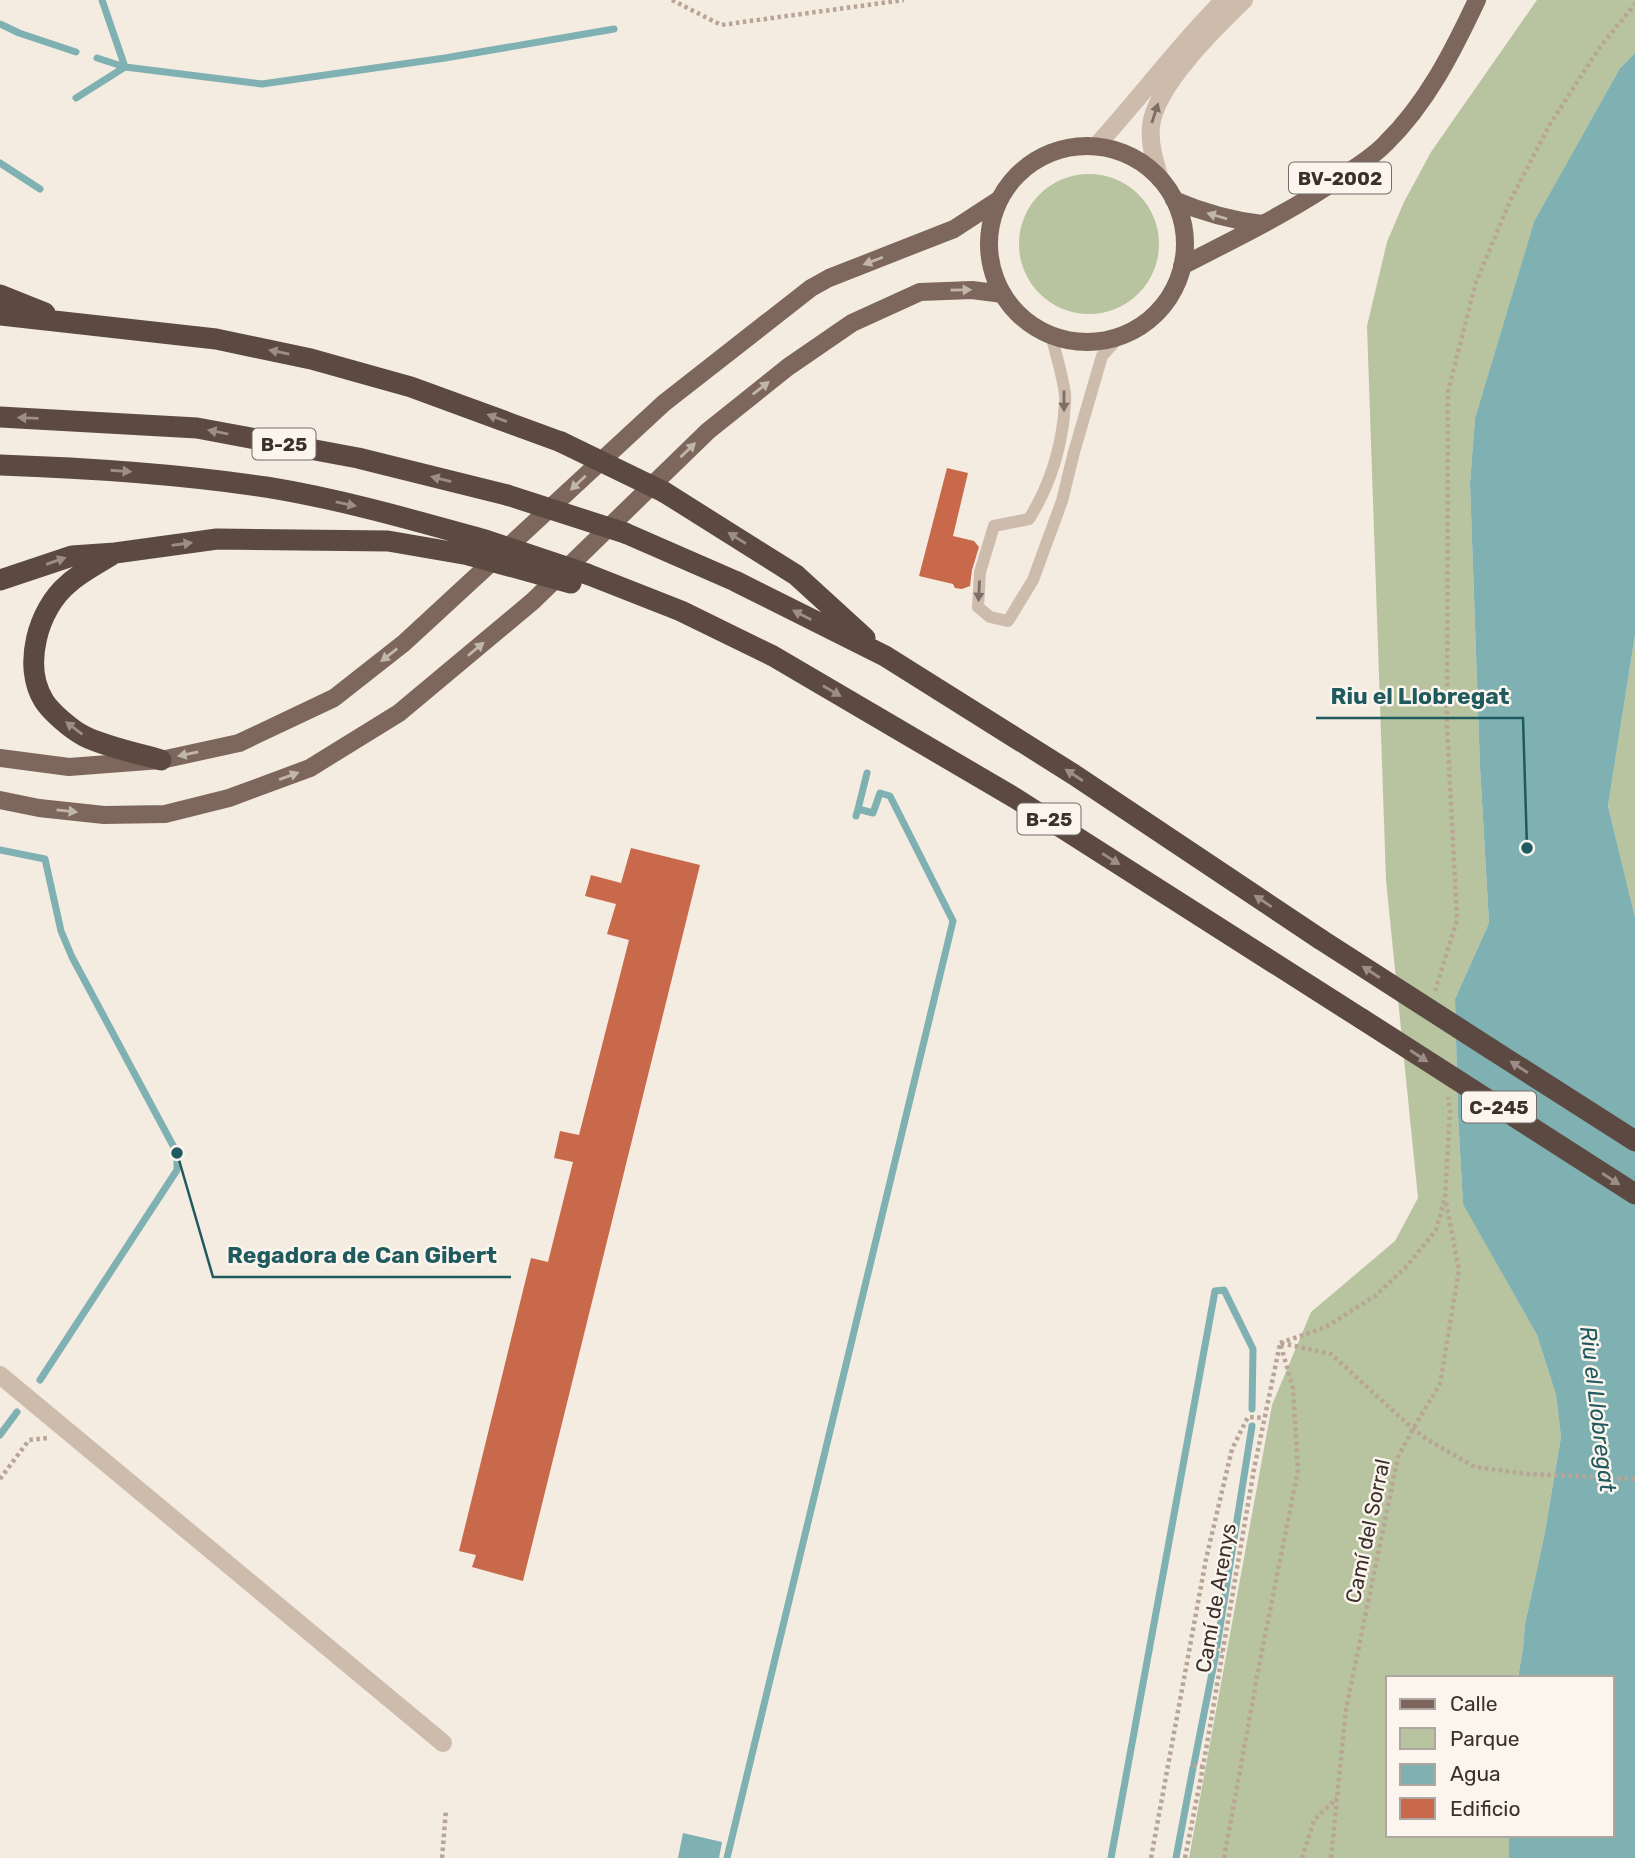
<svg xmlns="http://www.w3.org/2000/svg" width="1635" height="1858" viewBox="0 0 1635 1858" font-family="Rubik,sans-serif">
<rect width="100%" height="100%" fill="#f4ebe1"/>
<!-- green -->
<path fill="#b8c4a0" d="M 1537,0 L 1635,0 L 1635,53 L 1620,68 L 1534,223 L 1475,418 L 1470,483 L 1480,767 L 1489,923 L 1455,999 L 1458,1115 L 1463,1203 L 1537,1335 L 1556,1395 L 1561,1437 L 1544,1537 L 1525,1624 L 1523,1648 L 1518,1678 L 1388,1678 L 1388,1835 L 1509,1835 L 1509,1858 L 1189,1858 L 1272,1405 L 1311,1312 L 1395,1241 L 1418,1198 L 1386,880 L 1367,326 L 1387,242 L 1404,202 L 1431,152 Z
M1019 244a70 70 0 1 1 140 0a70 70 0 1 1-140 0Z
M 1635,635 L 1635,917 L 1608,806 Z"/>
<!-- water -->
<path fill="#7fb0b2" d="M 1635,53 L 1635,635 L 1608,806 L 1635,917 L 1635,1858 L 1509,1858 L 1509,1835 L 1612,1835 L 1612,1678 L 1518,1678 L 1523,1648 L 1525,1624 L 1544,1537 L 1561,1437 L 1556,1395 L 1537,1335 L 1463,1204 L 1458,1115 L 1455,999 L 1489,923 L 1480,767 L 1470,483 L 1475,418 L 1534,222 L 1620,68 Z
M 683,1833 L 722,1842 L 719,1858 L 678,1858 Z"/>
<g fill="none" stroke-linecap="round" stroke-linejoin="round">
<!-- stream -->
<path stroke="#7fb0b2" stroke-width="7" d="M 0,24 L 19,33 L 76,52
M 97,58 L 125,67 L 262,84 L 445,58 L 614,29
M 76,98 L 125,67 L 102,0
M 0,163 L 40,189
M 858,809 L 867,773
M 0,850 L 45,859 L 61,931 L 72,957 L 177,1153 L 177,1170 L 40,1380
M 0,1435 L 17,1412
M 1217,1646 L 1252,1426
M 1194,1764 L 1216,1653
M 727,1858 L 953,921 L 890,796 L 880,793 L 873,813 L 858,809 L 856,816
M 1111,1858 L 1215,1291 L 1224,1290 L 1253,1349 L 1252,1409
M 1176,1858 L 1193,1768"/>
</g>
<!-- building -->
<path fill="#c8694b" d="M 947,468 L 968,473 L 953,536 L 974,541 L 979,547 L 972,570 L 970,586 L 962,589 L 955,588 L 953,584 L 919,576 Z
M 631,848 L 700,865 L 523,1581 L 472,1567 L 476,1555 L 459,1551 L 531,1258 L 548,1262 L 573,1162 L 554,1158 L 560,1131 L 579,1135 L 629,940 L 607,934 L 616,904 L 585,896 L 591,875 L 621,883 Z"/>
<g fill="none" stroke-linecap="round" stroke-linejoin="round">
<!-- path -->
<path stroke="#b9a596" stroke-width="4.5" stroke-dasharray="3.5 3.5" stroke-linecap="butt" d="M 672,0 L 721,25 L 904,0
M 1435,991 L 1457,920 L 1447,726 L 1448,391 L 1476,282 L 1510,201 L 1550,124 L 1600,47 L 1635,4
M 1280,1343 L 1326,1327 L 1375,1296 L 1407,1266 L 1436,1230 L 1445,1198 L 1450,1110 L 1448,1097
M 1281,1343 L 1331,1354 L 1413,1429 L 1428,1440 L 1475,1467 L 1529,1474 L 1635,1479
M 0,1479 L 29,1440 L 47,1438
M 1214,1649 L 1223,1651
M 1193,1765 L 1203,1767
M 442,1858 L 446,1810
M 1151,1858 L 1206,1559 L 1232,1449 L 1248,1417 L 1264,1418
M 1185,1858 L 1203,1767 L 1254,1469 L 1280,1344
M 1224,1858 L 1260,1661 L 1298,1470 L 1293,1388 L 1280,1343
M 1302,1858 L 1314,1820 L 1337,1798
M 1331,1858 L 1346,1709 L 1398,1457 L 1413,1429 L 1440,1384 L 1459,1270 L 1446,1202"/>
<!-- lane -->
<path stroke="#cdbbac" stroke-width="12" d="M 1051,335 C 1056,354 1062,373 1065,394 C 1066,401 1064,408 1064,416 C 1060,453 1049,487 1029,519 L 994,526 L 980,572 L 978,607 L 990,617 L 1008,621 L 1033,580 L 1062,501 L 1074,452 L 1102,356 L 1120,336"/>
<!-- street -->
<path stroke="#cdbbac" stroke-width="18" d="M 1096,146 C 1140,98 1178,46 1224,0
M 1160,179 C 1155,162 1149,144 1151,126 C 1155,86 1216,27 1244,0
M 0,1375 L 443,1743"/>
<!-- primary -->
<path stroke="#7d675c" stroke-width="18" d="M989 244a98 98 0 1 1 196 0a98 98 0 1 1-196 0Z
M 1174,200 C 1204,213 1229,220 1262,224
M 1182,266 C 1236,238 1293,211 1344,175 C 1359,165 1374,156 1386,143 C 1427,103 1453,51 1477,0
M 0,758 L 69,767 L 161,760 L 239,743 L 334,698 L 404,643 L 664,403 L 811,288 L 829,278 L 954,229 L 1000,199
M 0,800 L 39,808 L 104,815 L 165,814 L 229,798 L 310,768 L 399,713 L 533,601 L 708,431 L 788,367 L 852,323 L 920,292 L 972,290 L 1003,294"/>
<!-- highway -->
<path stroke="#5c4a42" stroke-width="21" d="M 0,295 L 45,313
M 0,315 L 216,339 L 311,359 L 411,387 L 561,442
M 0,417 L 197,428 L 358,458 L 507,495
M 0,465 C 89,468 178,474 266,487 C 340,499 413,520 485,540
M 664,492 L 796,575 L 865,638
M 625,533 L 735,581 L 885,656 L 1073,774 L 1320,939
M 113,554 C 98,564 81,572 68,584 C 38,609 22,666 44,701 C 51,712 72,730 84,736 C 106,747 137,753 161,760
M 587,574 L 681,611 L 773,656 L 1015,798 L 1362,1019
M 0,580 L 72,556 L 115,553 L 217,539 L 388,541 L 469,555
M 1491,1049 L 1635,1141"/>
<!-- highway-bridge -->
<path stroke="#5c4a42" stroke-width="21" d="M 561,442 L 664,492
M 507,495 L 625,533
M 485,540 L 587,574
M 469,555 L 571,583
M 1320,939 L 1491,1049
M 1362,1019 L 1635,1194"/>
</g>
<!-- one-way arrows -->
<defs><path id="oneway-solid" d="M-6-.8H1V-3.2L6.5 0L1 3.2V.8H-6Z" transform="scale(1.75)"/></defs>
<g fill="#7d6f65">
<use href="#oneway-solid" transform="translate(1155 113) rotate(-72)"/>
<use href="#oneway-solid" transform="translate(1064 401) rotate(90)"/>
<use href="#oneway-solid" transform="translate(979 591) rotate(93)"/>
</g>
<g fill="#c2b5ac">
<use href="#oneway-solid" transform="translate(1217 216) rotate(-164)"/>
<use href="#oneway-solid" transform="translate(873 261) rotate(159)"/>
<use href="#oneway-solid" transform="translate(961 290) rotate(-1)"/>
<use href="#oneway-solid" transform="translate(761 388) rotate(-38)"/>
<use href="#oneway-solid" transform="translate(688 450) rotate(-44)"/>
<use href="#oneway-solid" transform="translate(578 483) rotate(137)"/>
<use href="#oneway-solid" transform="translate(476 649) rotate(-40)"/>
<use href="#oneway-solid" transform="translate(389 655) rotate(142)"/>
<use href="#oneway-solid" transform="translate(188 754) rotate(168)"/>
<use href="#oneway-solid" transform="translate(289 776) rotate(-20)"/>
<use href="#oneway-solid" transform="translate(67 811) rotate(6)"/>
</g>
<g fill="#9c8e87">
<use href="#oneway-solid" transform="translate(279 352) rotate(-168)"/>
<use href="#oneway-solid" transform="translate(28 418) rotate(-178)"/>
<use href="#oneway-solid" transform="translate(497 418) rotate(-160)"/>
<use href="#oneway-solid" transform="translate(218 432) rotate(-169)"/>
<use href="#oneway-solid" transform="translate(121 471) rotate(4)"/>
<use href="#oneway-solid" transform="translate(441 479) rotate(-166)"/>
<use href="#oneway-solid" transform="translate(346 504) rotate(12)"/>
<use href="#oneway-solid" transform="translate(737 538) rotate(-148)"/>
<use href="#oneway-solid" transform="translate(182 544) rotate(-8)"/>
<use href="#oneway-solid" transform="translate(56 561) rotate(-19)"/>
<use href="#oneway-solid" transform="translate(802 615) rotate(-153)"/>
<use href="#oneway-solid" transform="translate(832 691) rotate(30)"/>
<use href="#oneway-solid" transform="translate(74 728) rotate(-143)"/>
<use href="#oneway-solid" transform="translate(1074 775) rotate(-147)"/>
<use href="#oneway-solid" transform="translate(1111 859) rotate(32)"/>
<use href="#oneway-solid" transform="translate(1263 901) rotate(-146)"/>
<use href="#oneway-solid" transform="translate(1371 972) rotate(-147)"/>
<use href="#oneway-solid" transform="translate(1419 1056) rotate(33)"/>
<use href="#oneway-solid" transform="translate(1519 1067) rotate(-147)"/>
<use href="#oneway-solid" transform="translate(1611 1179) rotate(33)"/>
</g>
<g text-anchor="middle" stroke-width="5" stroke-linejoin="round" paint-order="stroke">
<!-- shield labels -->
<g fill="#fbf5ee" stroke="#756b66" stroke-width="2">
<rect x="1289" y="162.5" width="102" height="31" rx="5"/>
<rect x="252.5" y="428.5" width="63" height="31" rx="5"/>
<rect x="1017.5" y="803.5" width="63" height="31" rx="5"/>
<rect x="1462" y="1091.5" width="74" height="31" rx="5"/>
</g>
<g font-size="19" font-weight="bold" fill="#3b302b">
<text x="1340" y="185">BV-2002</text>
<text x="284" y="451">B-25</text>
<text x="1049" y="826">B-25</text>
<text x="1499" y="1114">C-245</text>
</g>
<!-- street labels -->
<g font-size="21" fill="#3b302b" stroke="#fbf5ee">
<text transform="translate(1368 1531) rotate(-78)" y="7">Camí del Sorral</text>
<text transform="translate(1216 1598) rotate(-80)" y="7">Camí de Arenys</text>
</g>
<!-- water labels -->
<g font-size="23" font-style="italic" fill="#1f5a5e" stroke="#fbf5ee">
<text transform="translate(1598 1409) rotate(83)" y="8">Riu el Llobregat</text>
</g>
</g>
<!-- callouts -->
<path fill="none" stroke="#1f5a5e" stroke-width="2.5" d="M1527 848L1523 718H1316M177 1153L213 1277H511"/>
<g fill="#1f5a5e" stroke="#fbf5ee" stroke-width="2.5">
<circle cx="1527" cy="848" r="7"/>
<circle cx="177" cy="1153" r="7"/>
</g>
<g font-size="23" text-anchor="middle" font-weight="bold" fill="#1f5a5e" stroke="#fbf5ee" stroke-width="5" stroke-linejoin="round" paint-order="stroke">
<text x="1420" y="704">Riu el Llobregat</text>
<text x="362" y="1263">Regadora de Can Gibert</text>
</g>
<!-- legend -->
<rect x="1386" y="1676" width="228" height="161" fill="#fbf5ee" stroke="#aea6a0" stroke-width="2"/>
<rect x="1400" y="1699" width="35" height="10" fill="#7d675c" stroke="#aea6a0" stroke-width="2"/>
<text x="1450" y="1711" font-size="21" fill="#3b302b">Calle</text>
<rect x="1400" y="1728" width="35" height="21" fill="#b8c4a0" stroke="#aea6a0" stroke-width="2"/>
<text x="1450" y="1746" font-size="21" fill="#3b302b">Parque</text>
<rect x="1400" y="1764" width="35" height="21" fill="#7fb0b2" stroke="#aea6a0" stroke-width="2"/>
<text x="1450" y="1781" font-size="21" fill="#3b302b">Agua</text>
<rect x="1400" y="1798" width="35" height="21" fill="#c8694b" stroke="#aea6a0" stroke-width="2"/>
<text x="1450" y="1816" font-size="21" fill="#3b302b">Edificio</text>
</svg>
